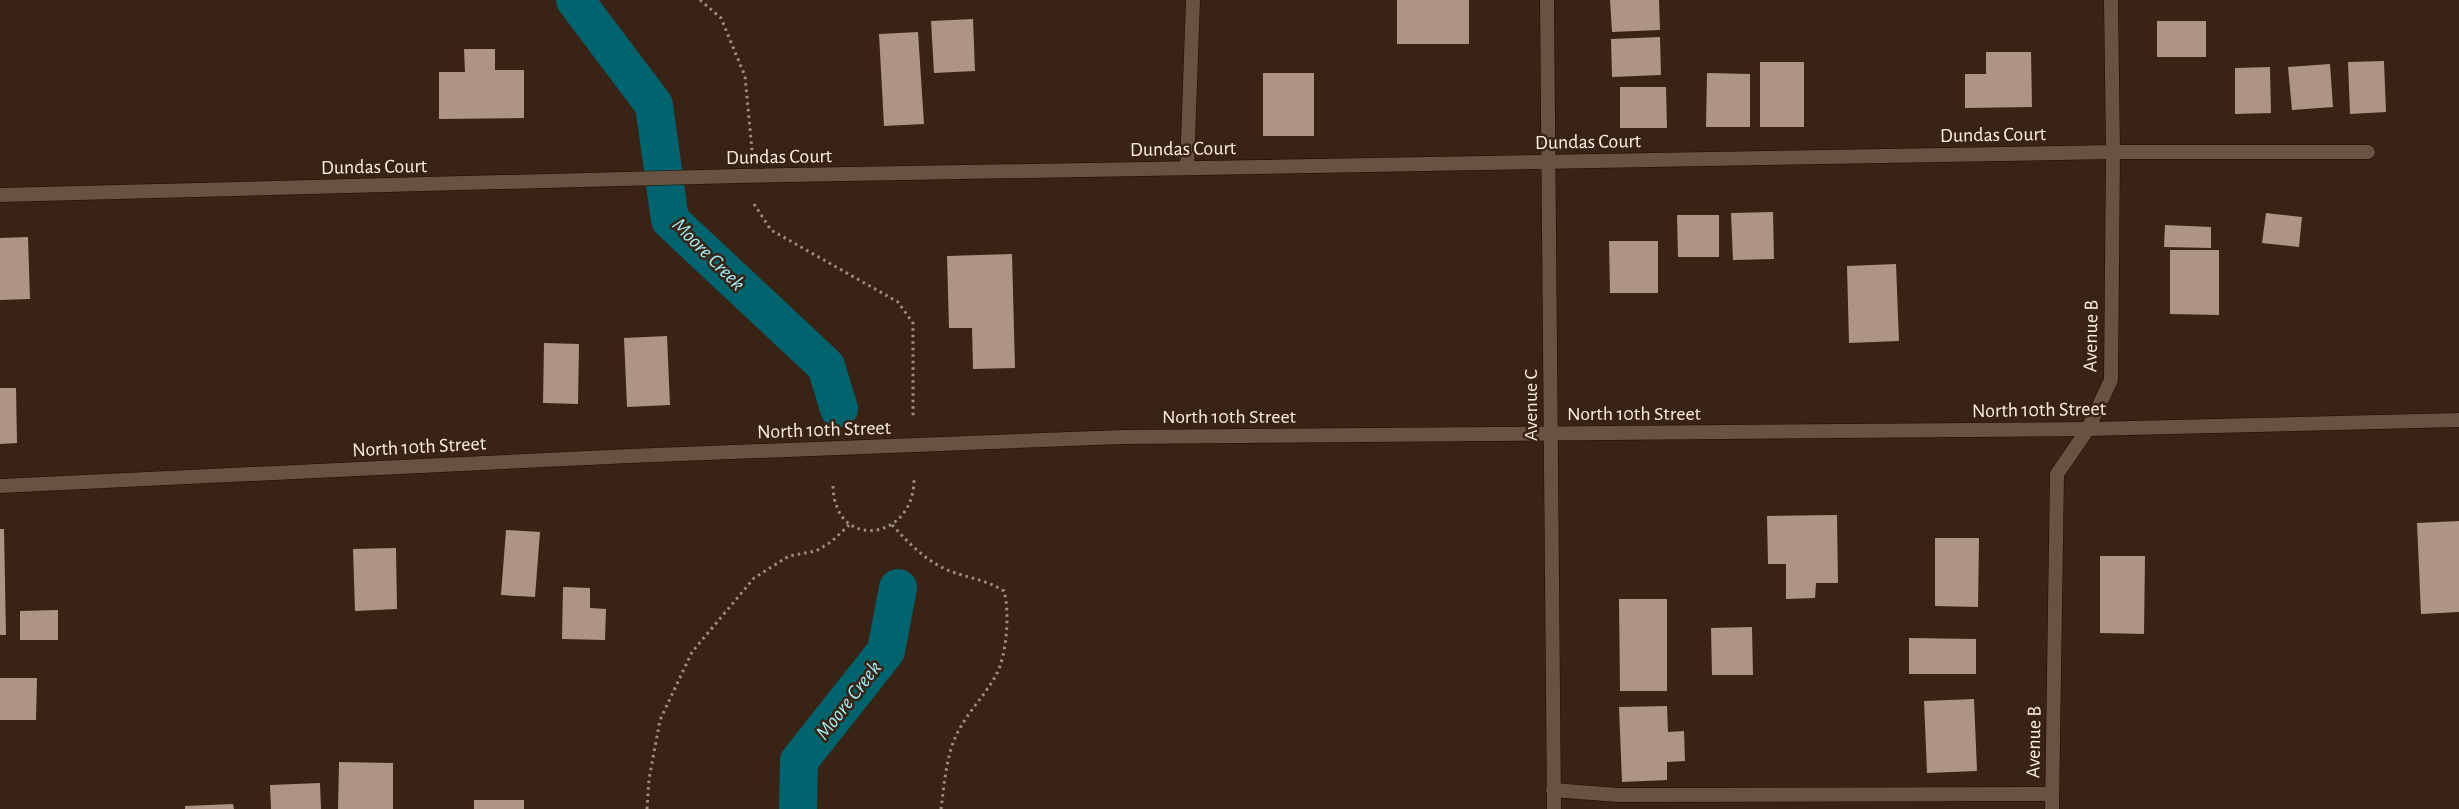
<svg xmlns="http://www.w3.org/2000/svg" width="2459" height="809" viewBox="0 0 2459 809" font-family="'Alegreya Sans',sans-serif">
<rect width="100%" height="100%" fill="#382315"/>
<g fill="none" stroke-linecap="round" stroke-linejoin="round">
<!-- canal -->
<path stroke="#00636e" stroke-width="38" d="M 575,0 L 654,105 L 670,220 L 826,366 L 839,409
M 798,809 L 799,761 L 886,651 L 898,588"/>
</g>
<!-- building -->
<path fill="#ae9483" d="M 1397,0 L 1469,0 L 1469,44 L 1397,44 Z
M 1610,0 L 1659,0 L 1660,30 L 1612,32 Z
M 973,19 L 975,71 L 934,73 L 931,21 Z
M 2157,21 L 2206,21 L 2206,57 L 2157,57 Z
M 918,32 L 924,124 L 884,126 L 879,34 Z
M 1660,37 L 1661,75 L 1612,77 L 1611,39 Z
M 464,49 L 495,49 L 495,70 L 524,70 L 524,118 L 439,119 L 439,72 L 465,72 Z
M 1986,52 L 2031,52 L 2032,107 L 1965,108 L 1965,74 L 1986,74 Z
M 2384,61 L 2386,112 L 2350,114 L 2348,62 Z
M 1760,62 L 1804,62 L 1804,127 L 1760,127 Z
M 2330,64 L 2333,107 L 2292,110 L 2288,67 Z
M 2270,67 L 2271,113 L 2235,114 L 2235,68 Z
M 1263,73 L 1314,73 L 1314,136 L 1263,136 Z
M 1707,73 L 1750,74 L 1750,127 L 1706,127 Z
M 1620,87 L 1666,87 L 1667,128 L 1620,128 Z
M 1773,212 L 1774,259 L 1733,260 L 1731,213 Z
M 2266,213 L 2302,217 L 2299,247 L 2262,243 Z
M 1677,215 L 1719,215 L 1719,257 L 1678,257 Z
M 2165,225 L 2211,227 L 2211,248 L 2164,247 Z
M 28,237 L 30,299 L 0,300 L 0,238 Z
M 1609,241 L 1658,241 L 1658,293 L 1610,293 Z
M 2170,250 L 2219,250 L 2219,315 L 2170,314 Z
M 1012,254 L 1015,368 L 973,369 L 972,328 L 949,328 L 947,256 Z
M 1896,264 L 1899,341 L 1849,343 L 1847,266 Z
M 667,336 L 670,405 L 627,407 L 624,338 Z
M 544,343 L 579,344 L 578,404 L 543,403 Z
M 0,388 L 16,388 L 17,443 L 0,444 Z
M 1837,515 L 1838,583 L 1816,583 L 1815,598 L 1786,599 L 1786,564 L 1768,564 L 1767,516 Z
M 2459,521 L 2459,612 L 2421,614 L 2417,523 Z
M 0,529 L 4,529 L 6,635 L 0,635 Z
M 506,530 L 540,532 L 535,597 L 501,595 Z
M 1935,538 L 1979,538 L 1978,607 L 1935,606 Z
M 396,548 L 397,609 L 355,611 L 353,549 Z
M 2100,556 L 2145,556 L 2144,634 L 2100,633 Z
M 563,587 L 590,588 L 590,608 L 606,609 L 605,640 L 562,639 Z
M 1619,599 L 1667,599 L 1667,691 L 1620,691 Z
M 58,610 L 58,640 L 20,640 L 20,611 Z
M 1752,627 L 1753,675 L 1712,675 L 1711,628 Z
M 1909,638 L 1976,639 L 1976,674 L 1909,674 Z
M 0,678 L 37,678 L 36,720 L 0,720 Z
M 1974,699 L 1977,771 L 1927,773 L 1924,701 Z
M 1667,706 L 1668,732 L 1684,731 L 1685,761 L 1667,762 L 1667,780 L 1622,782 L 1619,707 Z
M 339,762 L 393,763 L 393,809 L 338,809 Z
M 320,783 L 321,809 L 271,809 L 270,785 Z
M 474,800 L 524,800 L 524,809 L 474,809 Z
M 233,804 L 234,809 L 185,809 L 185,806 Z"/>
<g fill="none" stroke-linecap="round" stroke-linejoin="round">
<!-- service casing -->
<g stroke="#1e0c01" stroke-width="15">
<path id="service" d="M 1187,168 L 1193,0
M 1553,790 L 1618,795 L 2052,794"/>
</g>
<!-- minor casing -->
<g stroke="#1e0c01" stroke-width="15">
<path id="minor" d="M 1547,0 L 1554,809
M 0,195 L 738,176 L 2113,152 L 2368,152
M 2052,809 L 2057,474 L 2088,429 L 2111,380 L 2113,152 L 2111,0"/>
</g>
<!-- tertiary casing -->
<g stroke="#1e0c01" stroke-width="15">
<path id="tertiary" d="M 0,486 L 630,456 L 1122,437 L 2088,429 L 2459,420"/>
</g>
<!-- path -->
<path stroke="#9f8e83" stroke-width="3" stroke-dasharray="2.5 4" stroke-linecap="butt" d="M 700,0 L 721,18 L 745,76 L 752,150
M 754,204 L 771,230 L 898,302 L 913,323 L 913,419
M 833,486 C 834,552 916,541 914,477
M 892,525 C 909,543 925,561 950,571 C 968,578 987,580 1004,591 C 1010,612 1007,657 995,677 C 983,698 965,715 955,738 C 946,759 944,786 941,809
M 647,809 L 649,779 L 660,720 L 692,652 L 754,578 L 789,556 L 816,551 L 831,542 L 849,525"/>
<!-- service -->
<use href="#service" stroke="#6a5243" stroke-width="14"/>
<!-- minor -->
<use href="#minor" stroke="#6a5243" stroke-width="14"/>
<!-- tertiary -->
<use href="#tertiary" stroke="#6a5243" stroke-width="14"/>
</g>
<g text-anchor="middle" stroke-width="5" stroke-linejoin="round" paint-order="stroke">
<!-- street labels -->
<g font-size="20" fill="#fbede4" stroke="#382315">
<text transform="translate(1993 134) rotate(-1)" y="7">Dundas Court</text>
<text transform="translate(1588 141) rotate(-1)" y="7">Dundas Court</text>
<text transform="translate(1183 148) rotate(-1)" y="7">Dundas Court</text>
<text transform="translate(779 156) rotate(-1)" y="7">Dundas Court</text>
<text transform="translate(374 166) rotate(-1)" y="7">Dundas Court</text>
<text transform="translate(2090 336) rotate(-89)" y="7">Avenue B</text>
<text transform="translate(1530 405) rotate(-90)" y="7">Avenue C</text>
<text transform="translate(2039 409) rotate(-1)" y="7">North 10th Street</text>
<text x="1634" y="420">North 10th Street</text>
<text x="1229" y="423">North 10th Street</text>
<text transform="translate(824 429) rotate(-2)" y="7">North 10th Street</text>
<text transform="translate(419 446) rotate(-3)" y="7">North 10th Street</text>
<text transform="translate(2033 742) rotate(-89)" y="7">Avenue B</text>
</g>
<!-- water labels -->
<g font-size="21" font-style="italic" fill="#a1eef9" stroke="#382315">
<text transform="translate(709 254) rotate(45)" y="7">Moore Creek</text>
<text transform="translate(848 700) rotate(-52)" y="7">Moore Creek</text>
</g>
</g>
</svg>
